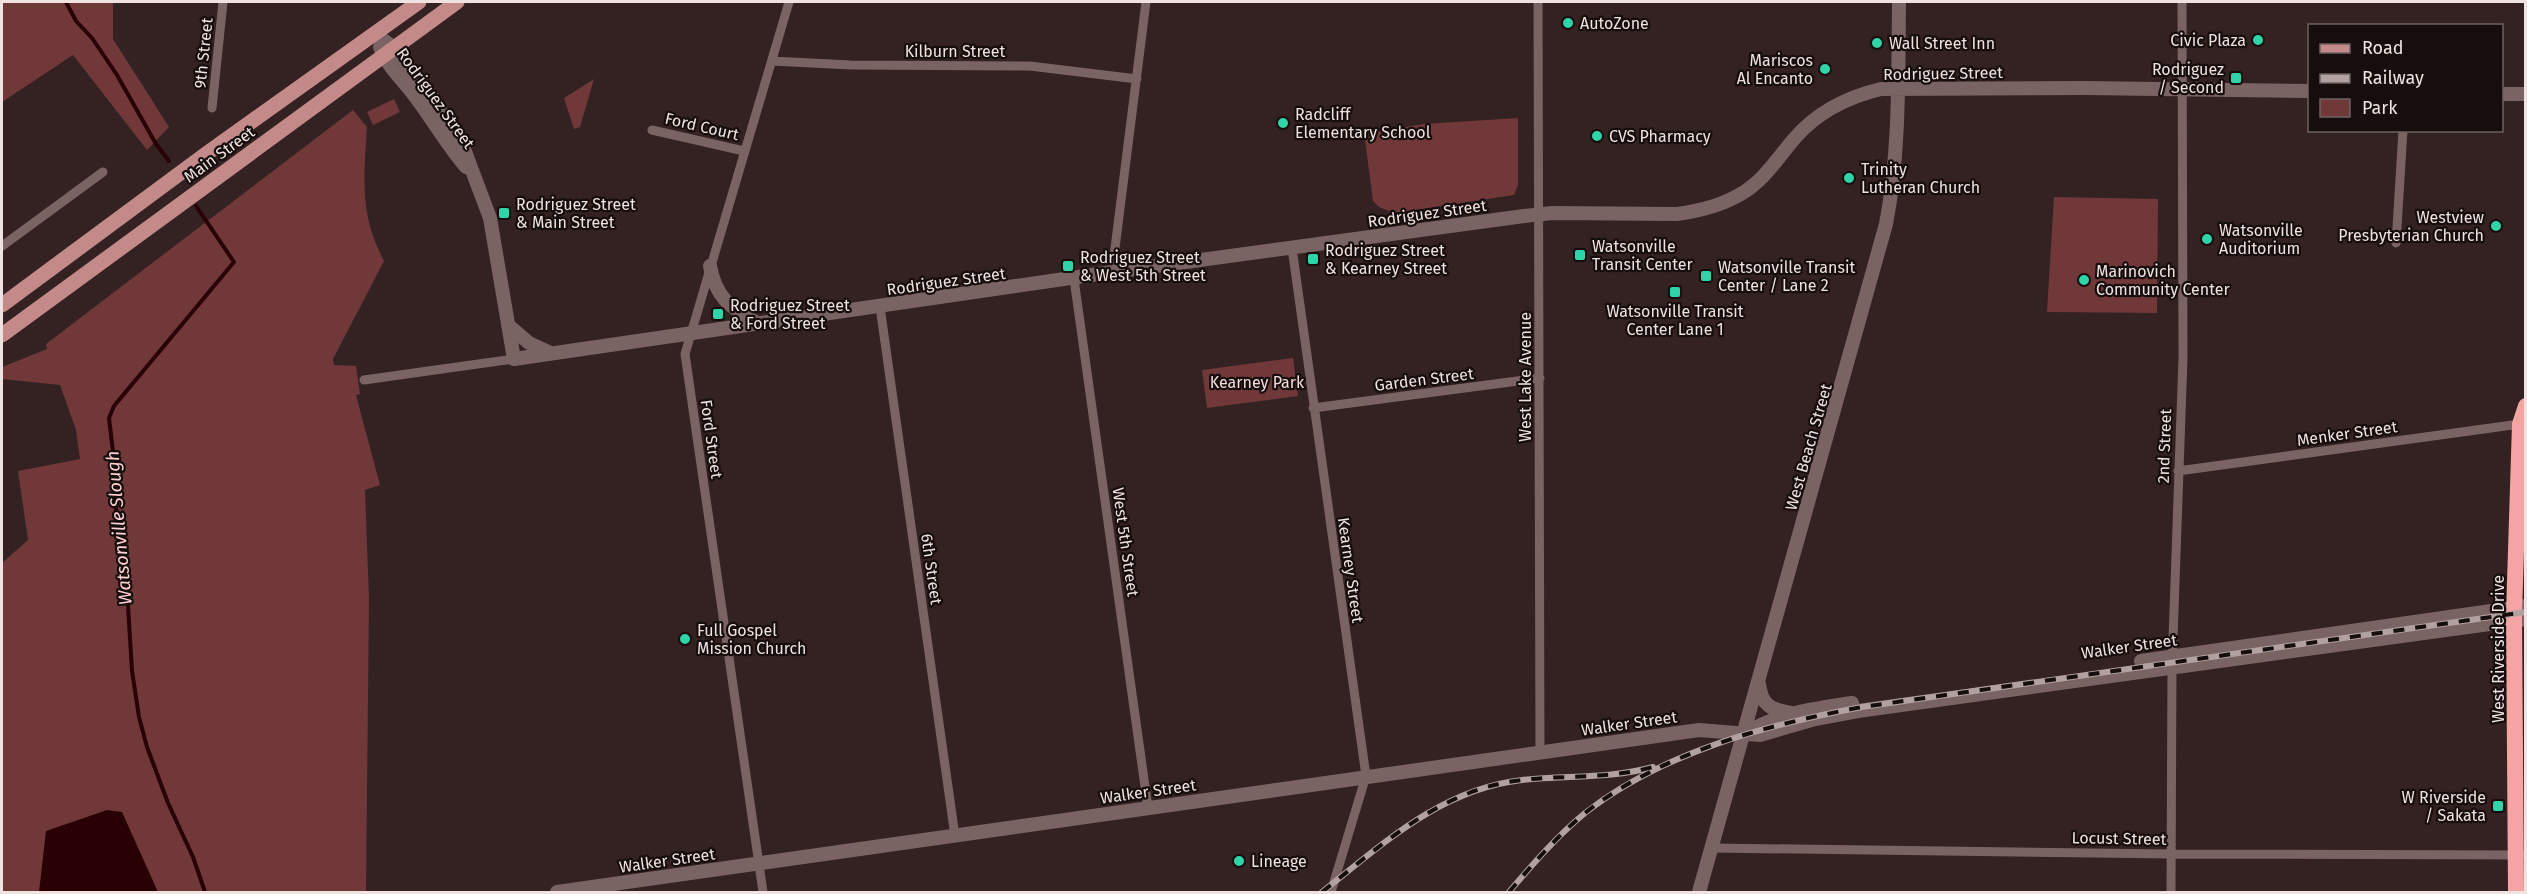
<svg xmlns="http://www.w3.org/2000/svg" width="2527" height="894" viewBox="0 0 2527 894" font-family="'Fira Sans',sans-serif">
<rect width="100%" height="100%" fill="#342121"/>
<!-- green -->
<path fill="#713839" d="M 2,2 L 113,2 L 113,39 L 169,127 L 147,150 L 73,55 L 2,102 Z
M 594,79 L 580,127 L 574,129 L 564,98 Z
M 394,99 L 400,112 L 373,125 L 367,112 Z
M 353,110 L 367,127 C 364,180 359,213 384,261 L 333,359 L 334,365 L 356,366 L 360,394 L 356,395 L 380,485 L 365,490 L 369,598 L 366,892 L 2,892 L 2,563 L 28,540 L 18,471 L 80,459 L 76,430 L 60,385 L 2,379 L 2,367 L 47,349 L 46,344 Z
M 1518,118 L 1518,185 L 1514,195 L 1394,213 L 1379,207 L 1373,201 L 1365,140 L 1369,139 L 1368,133 L 1424,124 Z
M 2054,197 L 2158,199 L 2157,313 L 2047,312 Z
M 1293,358 L 1298,396 L 1207,408 L 1202,370 Z"/>
<!-- water -->
<path fill="#290003" d="M 107,810 L 122,812 L 158,892 L 39,892 L 46,831 Z"/>
<g fill="none" stroke-linecap="round" stroke-linejoin="round">
<!-- stream -->
<path stroke="#290003" stroke-width="4" d="M 66,2 L 76,21 L 92,38 L 117,75 L 156,144 L 169,161
M 196,206 L 234,262 L 114,406 L 109,418 L 114,460 L 116,509 L 127,590 L 132,671 L 139,717 L 147,747 L 168,803 L 193,857 L 205,892"/>
<!-- street -->
<path stroke="#7a6363" stroke-width="9" d="M 1538,2 L 1540,752
M 772,61 L 851,65 L 1030,66 L 1137,79
M 212,108 L 223,2
M 652,130 L 744,151
M 2396,243 L 2403,130
M 2,246 L 103,172
M 1292,248 L 1366,776 L 1331,892
M 1112,272 L 1146,2
M 1074,279 L 1148,808
M 880,307 L 955,836
M 364,380 L 514,359
M 1313,408 L 1540,378
M 2178,471 L 2520,424
M 1713,848 L 2172,854 L 2526,855
M 763,892 L 685,354 L 789,2
M 2171,892 L 2172,667 L 2183,358 L 2182,2"/>
<!-- secondary -->
<path stroke="#7a6363" stroke-width="14" d="M 375,34 L 394,48 L 401,57 L 428,91 L 461,141 L 490,218 L 514,359 L 1112,272 L 1524,216 L 1552,213 L 1677,214 C 1699,211 1720,206 1739,195 C 1763,182 1777,159 1794,139 C 1817,112 1847,97 1881,89 L 2085,88 L 2310,91
M 380,47 C 387,67 405,82 417,99 C 434,122 448,146 466,167
M 2502,94 L 2526,94
M 710,266 C 716,299 731,307 758,324
M 508,325 L 529,343 L 551,353
M 2141,661 L 2526,606
M 1759,684 C 1762,706 1770,709 1791,713
M 1743,735 C 1776,713 1813,709 1852,703
M 557,892 L 1699,730 L 1760,735 L 1815,719 L 1858,711 L 2526,619
M 1699,892 L 1886,224 C 1900,152 1898,75 1899,2"/>
<!-- primary -->
<path stroke="#c38a89" stroke-width="15" d="M 2,305 L 206,154 L 419,2
M 2,335 L 457,2"/>
<!-- highway -->
<path stroke="#f3a4a3" stroke-width="16" d="M 2516,892 L 2514,614 L 2520,424 L 2526,406"/>
<!-- rail casing -->
<g stroke="#b1a2a1" stroke-width="6">
<path id="rail" d="M 1322,892 C 1383,844 1441,789 1522,780 C 1565,775 1610,779 1653,767
M 1509,892 C 1532,865 1557,836 1585,813 C 1663,752 1766,725 1862,707 L 2526,612"/>
</g>
<!-- rail -->
<use href="#rail" stroke="#160d0d" stroke-width="4" stroke-dasharray="11" stroke-linecap="butt"/>
</g>
<!-- markers -->
<g fill="#30d4a9" stroke="#160d0d" stroke-width="2">
<circle cx="1568" cy="23" r="6"/>
<circle cx="2258" cy="40" r="6"/>
<circle cx="1877" cy="43" r="6"/>
<circle cx="1825" cy="69" r="6"/>
<rect x="2230" y="72" width="12" height="12" rx="3"/>
<circle cx="1283" cy="123" r="6"/>
<circle cx="1597" cy="136" r="6"/>
<circle cx="1849" cy="178" r="6"/>
<rect x="498" y="207" width="12" height="12" rx="3"/>
<circle cx="2496" cy="226" r="6"/>
<circle cx="2207" cy="239" r="6"/>
<rect x="1574" y="249" width="12" height="12" rx="3"/>
<rect x="1307" y="253" width="12" height="12" rx="3"/>
<rect x="1062" y="260" width="12" height="12" rx="3"/>
<rect x="1700" y="270" width="12" height="12" rx="3"/>
<circle cx="2084" cy="280" r="6"/>
<rect x="1669" y="286" width="12" height="12" rx="3"/>
<rect x="712" y="308" width="12" height="12" rx="3"/>
<circle cx="685" cy="639" r="6"/>
<rect x="2492" y="800" width="12" height="12" rx="3"/>
<circle cx="1239" cy="861" r="6"/>
</g>
<g text-anchor="middle" stroke-width="4.5" stroke-linejoin="round" paint-order="stroke">
<!-- poi labels -->
<g font-size="16" fill="#efe2e1" stroke="#160d0d" text-anchor="start">
<text x="1580" y="29">AutoZone</text>
<text x="2246" y="46" text-anchor="end">Civic Plaza</text>
<text x="1889" y="49">Wall Street Inn</text>
<text x="1813" y="66" text-anchor="end">Mariscos<tspan x="1813" dy="18">Al Encanto</tspan></text>
<text x="2224" y="75" text-anchor="end">Rodriguez<tspan x="2224" dy="18">/ Second</tspan></text>
<text x="1295" y="120">Radcliff<tspan x="1295" dy="18">Elementary School</tspan></text>
<text x="1609" y="142">CVS Pharmacy</text>
<text x="1861" y="175">Trinity<tspan x="1861" dy="18">Lutheran Church</tspan></text>
<text x="516" y="210">Rodriguez Street<tspan x="516" dy="18">&amp; Main Street</tspan></text>
<text x="2484" y="223" text-anchor="end">Westview<tspan x="2484" dy="18">Presbyterian Church</tspan></text>
<text x="2219" y="236">Watsonville<tspan x="2219" dy="18">Auditorium</tspan></text>
<text x="1592" y="252">Watsonville<tspan x="1592" dy="18">Transit Center</tspan></text>
<text x="1325" y="256">Rodriguez Street<tspan x="1325" dy="18">&amp; Kearney Street</tspan></text>
<text x="1080" y="263">Rodriguez Street<tspan x="1080" dy="18">&amp; West 5th Street</tspan></text>
<text x="1718" y="273">Watsonville Transit<tspan x="1718" dy="18">Center / Lane 2</tspan></text>
<text x="2096" y="277">Marinovich<tspan x="2096" dy="18">Community Center</tspan></text>
<text x="730" y="311">Rodriguez Street<tspan x="730" dy="18">&amp; Ford Street</tspan></text>
<text x="1675" y="317" text-anchor="middle">Watsonville Transit<tspan x="1675" dy="18">Center Lane 1</tspan></text>
<text x="697" y="636">Full Gospel<tspan x="697" dy="18">Mission Church</tspan></text>
<text x="2486" y="803" text-anchor="end">W Riverside<tspan x="2486" dy="18">/ Sakata</tspan></text>
<text x="1251" y="867">Lineage</text>
</g>
<!-- street labels -->
<g font-size="16" fill="#efe2e1" stroke="#160d0d">
<text x="955" y="57">Kilburn Street</text>
<text transform="translate(203 53) rotate(-84)" y="6">9th Street</text>
<text transform="translate(1943 73) rotate(-1)" y="6">Rodriguez Street</text>
<text transform="translate(436 98) rotate(54)" y="6">Rodriguez Street</text>
<text transform="translate(702 126) rotate(13)" y="6">Ford Court</text>
<text transform="translate(219 154) rotate(-36)" y="6">Main Street</text>
<text transform="translate(1427 213) rotate(-8)" y="6">Rodriguez Street</text>
<text transform="translate(946 281) rotate(-8)" y="6">Rodriguez Street</text>
<text transform="translate(1525 377) rotate(-90)" y="6">West Lake Avenue</text>
<text transform="translate(1424 379) rotate(-7)" y="6">Garden Street</text>
<text transform="translate(2347 433) rotate(-8)" y="6">Menker Street</text>
<text transform="translate(712 439) rotate(82)" y="6">Ford Street</text>
<text transform="translate(2164 446) rotate(-88)" y="6">2nd Street</text>
<text transform="translate(1808 447) rotate(-74)" y="6">West Beach Street</text>
<text transform="translate(1126 542) rotate(82)" y="6">West 5th Street</text>
<text transform="translate(932 569) rotate(82)" y="6">6th Street</text>
<text transform="translate(1351 570) rotate(82)" y="6">Kearney Street</text>
<text transform="translate(2129 646) rotate(-8)" y="6">Walker Street</text>
<text transform="translate(2498 649) rotate(-90)" y="6">West Riverside Drive</text>
<text transform="translate(1629 723) rotate(-8)" y="6">Walker Street</text>
<text transform="translate(1148 791) rotate(-8)" y="6">Walker Street</text>
<text transform="translate(2119 838) rotate(1)" y="6">Locust Street</text>
<text transform="translate(667 860) rotate(-8)" y="6">Walker Street</text>
</g>
<!-- park labels -->
<g font-size="16" fill="#f3dcdb" stroke="#160d0d">
<text x="1257" y="388">Kearney Park</text>
</g>
<!-- water labels -->
<g font-size="18" font-style="italic" fill="#ffd2d1" stroke="#160d0d">
<text transform="translate(119 528) rotate(-95)" y="6">Watsonville Slough</text>
</g>
</g>
<!-- border -->
<rect width="2527" height="894" fill="none" stroke="#efe2e1" stroke-width="6"/>
<!-- legend -->
<rect x="2308" y="24" width="195" height="108" fill="#160d0d" stroke="#6d6262" stroke-width="1.5"/>
<rect x="2320" y="44" width="30" height="9" fill="#c38a89" stroke="#6d6262" stroke-width="1.5"/>
<text x="2362" y="54" font-size="18" fill="#efe2e1">Road</text>
<rect x="2320" y="74" width="30" height="9" fill="#b1a2a1" stroke="#6d6262" stroke-width="1.5"/>
<text x="2362" y="84" font-size="18" fill="#efe2e1">Railway</text>
<rect x="2320" y="99" width="30" height="18" fill="#713839" stroke="#6d6262" stroke-width="1.5"/>
<text x="2362" y="114" font-size="18" fill="#efe2e1">Park</text>
</svg>
